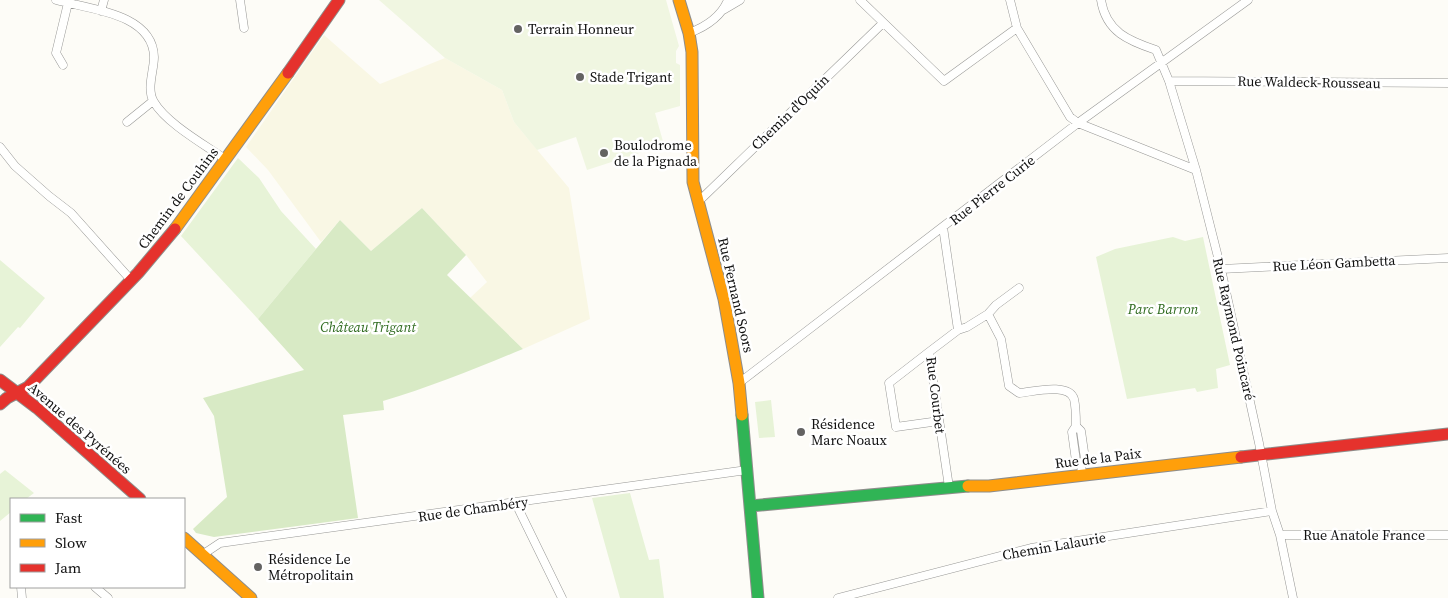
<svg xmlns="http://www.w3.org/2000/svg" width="1448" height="598" viewBox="0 0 1448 598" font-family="'Source Serif 4',serif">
<rect width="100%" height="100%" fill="#fdfcf7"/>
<!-- farmland -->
<path fill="#f9f7e4" d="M 324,35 L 380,84 L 445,58 L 502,90 L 514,122 L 569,188 L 590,319 L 523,349 L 470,298 L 487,282 L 466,255 L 422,208 L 371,251 L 340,220 L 321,242 L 268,170 L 246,147 Z"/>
<!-- green -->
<path fill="#e7f3d7" d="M 238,158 L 259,178 L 281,211 L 316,249 L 258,319 L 181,236 Z
M 1173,237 L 1185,241 L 1203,237 L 1230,365 L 1216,369 L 1218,388 L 1197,392 L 1195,388 L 1127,399 L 1096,257 L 1115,249 Z
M 0,260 L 45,298 L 20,328 L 18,327 L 0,347 Z
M 771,400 L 775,437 L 759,438 L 755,402 Z
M 5,470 L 34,493 L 26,499 L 11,499 L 11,512 L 0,521 L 0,474 Z
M 630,493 L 649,560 L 659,559 L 664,598 L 620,598 L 592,498 Z"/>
<!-- forest -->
<path fill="#d8eac5" d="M 422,208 L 466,255 L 447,275 L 523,349 C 477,368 431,387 383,401 L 384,410 L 343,415 L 358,518 L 214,537 L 196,533 L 193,529 L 227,497 L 214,416 L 203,398 L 304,370 L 258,319 L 340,220 L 371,251 Z"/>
<!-- pitch -->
<path fill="#f0f6e1" d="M 379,0 L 666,0 L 679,46 L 676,51 L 676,63 L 680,65 L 680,106 L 655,113 L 664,145 L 587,170 L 576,137 L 537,150 L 514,122 L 502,90 L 445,58 Z"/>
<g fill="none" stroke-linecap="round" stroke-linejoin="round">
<!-- street casing -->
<g stroke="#979795" stroke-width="9">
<path id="street" d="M 56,0 C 88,9 153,13 154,57 C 154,71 146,89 154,102 C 166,123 205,145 225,159
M 240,0 L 244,28
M 860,0 L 944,81 L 1017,28
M 1010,0 L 1017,28 L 1070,117 L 1078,123 L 1196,170
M 1101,0 C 1106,32 1129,41 1156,50 L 1169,81 L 1196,170 L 1221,269 L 1259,443 L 1272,511 L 1280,535 L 1293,598
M 723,10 L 740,0
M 101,11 L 104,0
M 689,33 C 705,27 721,17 728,0
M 63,65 L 56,53 L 68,3
M 1169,81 L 1448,83
M 127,122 L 153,101
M 0,147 L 15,166 L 49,196 L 71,213 L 131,280
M 698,202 L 883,23
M 943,227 L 958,330 L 929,352 L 949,487
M 1221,269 L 1448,258
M 1019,288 L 996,305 L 988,314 L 1001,339 L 1009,386 L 1019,393 C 1032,392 1069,382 1074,399 C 1076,407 1076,417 1076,426
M 958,330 L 967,327 L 988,314
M 929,352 L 889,383 L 896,427 L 939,421
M 739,383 L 1078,123 L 1248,0
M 1076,426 L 1072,432 L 1076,461 L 1081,464 L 1082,475
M 1076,426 L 1081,431 L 1085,459 L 1081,464
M 517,503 L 519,510 L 562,598
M 1280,535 L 1448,535
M 202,555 L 220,543 L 747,470
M 21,587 L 22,598
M 95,587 L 108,598
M 838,598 L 1031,548 L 1272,511"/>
</g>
<!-- fast casing -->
<g stroke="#8e8d8b" stroke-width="13">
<path id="fast" d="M 742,415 L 758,598
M 750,506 L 968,486"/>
</g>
<!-- slow casing -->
<g stroke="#8e8d8b" stroke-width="13">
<path id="slow" d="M 679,0 L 689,33 L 692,52 L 693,182 L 724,299 L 739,383 L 742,415
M 175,229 L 288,73
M 968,486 L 989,486 L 1241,457
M 184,538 L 251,598"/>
</g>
<!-- jam casing -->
<g stroke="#8e8d8b" stroke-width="13">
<path id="jam" d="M 288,73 L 339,0
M 0,380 L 37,408 L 140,499
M 0,404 L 7,398 L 28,387 L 138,273 L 175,229
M 1241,457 L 1448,434"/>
</g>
<!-- street -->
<use href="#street" stroke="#fffffe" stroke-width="8"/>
<!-- fast -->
<use href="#fast" stroke="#30b455" stroke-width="11"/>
<!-- slow -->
<use href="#slow" stroke="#ff9f0a" stroke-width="11"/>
<!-- jam -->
<use href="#jam" stroke="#e5322d" stroke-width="11"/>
</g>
<!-- markers -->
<g fill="#646362" stroke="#fff" stroke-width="2">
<circle cx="518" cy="29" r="5"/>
<circle cx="580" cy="77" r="5"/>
<circle cx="604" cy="153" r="5"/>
<circle cx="801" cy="432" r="5"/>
<circle cx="258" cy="567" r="5"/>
</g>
<g text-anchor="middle" stroke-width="5" stroke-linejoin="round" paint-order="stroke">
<!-- poi labels -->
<g font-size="14" fill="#111" stroke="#fff" text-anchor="start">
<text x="528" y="34">Terrain Honneur</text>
<text x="590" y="82">Stade Trigant</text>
<text x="614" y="150">Boulodrome<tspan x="614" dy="16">de la Pignada</tspan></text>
<text x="811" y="429">Résidence<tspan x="811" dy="16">Marc Noaux</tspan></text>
<text x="268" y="564">Résidence Le<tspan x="268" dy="16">Métropolitain</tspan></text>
</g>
<!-- street labels -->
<g font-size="14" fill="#111" stroke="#fff">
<text transform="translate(1309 82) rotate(1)" y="5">Rue Waldeck-Rousseau</text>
<text transform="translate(790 112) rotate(-44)" y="5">Chemin d'Oquin</text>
<text transform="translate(992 190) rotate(-38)" y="5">Rue Pierre Curie</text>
<text transform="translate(178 198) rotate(-53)" y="5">Chemin de Couhins</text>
<text transform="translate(1334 263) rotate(-3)" y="5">Rue Léon Gambetta</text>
<text transform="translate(736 295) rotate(77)" y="5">Rue Fernand Soors</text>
<text transform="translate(1234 329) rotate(77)" y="5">Rue Raymond Poincaré</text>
<text transform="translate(936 395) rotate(83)" y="5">Rue Courbet</text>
<text transform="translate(80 428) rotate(41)" y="5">Avenue des Pyrénées</text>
<text transform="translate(1098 458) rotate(-7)" y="5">Rue de la Paix</text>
<text transform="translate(473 509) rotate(-8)" y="5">Rue de Chambéry</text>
<text x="1364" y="540">Rue Anatole France</text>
<text transform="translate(1054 546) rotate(-10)" y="5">Chemin Lalaurie</text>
</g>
<!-- park labels -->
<g font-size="14" font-style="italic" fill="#2f6b1f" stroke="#fff">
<text x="1163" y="314">Parc Barron</text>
<text x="368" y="332">Château Trigant</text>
</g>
</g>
<!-- legend -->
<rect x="10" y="498" width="175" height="90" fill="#ffffff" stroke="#a0a0a0"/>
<rect x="20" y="514" width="25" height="8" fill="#30b455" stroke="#a0a0a0"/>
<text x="55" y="523" font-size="15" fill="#111111">Fast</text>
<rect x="20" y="539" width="25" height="8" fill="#ff9f0a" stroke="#a0a0a0"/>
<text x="55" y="548" font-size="15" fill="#111111">Slow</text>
<rect x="20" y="564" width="25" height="8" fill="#e5322d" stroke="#a0a0a0"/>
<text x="55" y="573" font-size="15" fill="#111111">Jam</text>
</svg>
